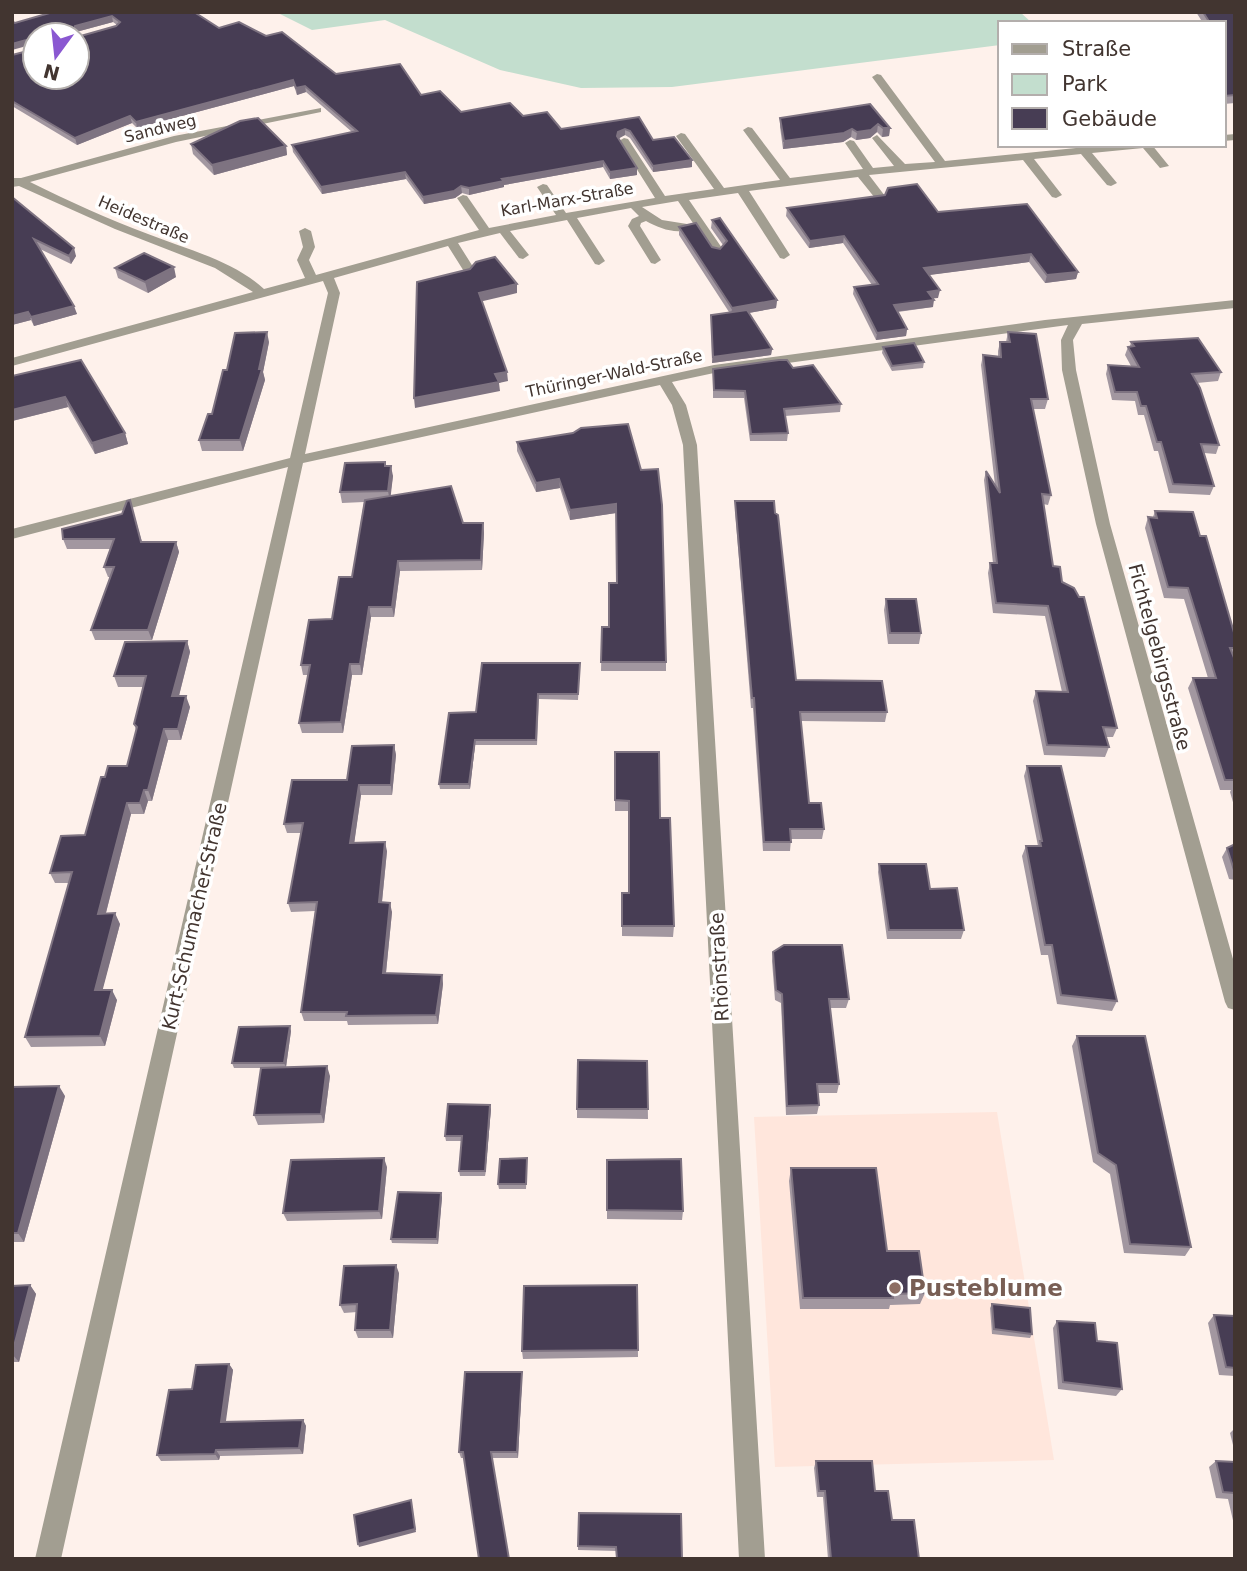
<svg xmlns="http://www.w3.org/2000/svg" width="1247" height="1571" viewBox="0 0 1247 1571" font-family="'DejaVu Sans',sans-serif">
<rect width="100%" height="100%" fill="#fef1eb"/>
<!-- built -->
<path fill="#ffe6dc" d="M 997,1112 L 1054,1460 L 775,1467 L 754,1117 Z"/>
<!-- green -->
<path fill="#c3dece" d="M 276,12 L 1020,12 L 1032,23 L 1000,23 L 1000,45 L 672,87 L 581,88 L 500,70 L 385,20 L 312,30 Z"/>
<g fill="none" stroke-linecap="round" stroke-linejoin="round">
<!-- minor -->
<path fill="#a29e91" fill-rule="evenodd" d="M 877,74 L 881,75 L 945,161 L 1106,145 L 1152,145 L 1169,166 L 1160,168 L 1143,148 L 1092,153 L 1117,183 L 1111,186 L 1107,185 L 1081,154 L 1034,159 L 1062,195 L 1056,198 L 1052,197 L 1023,160 L 869,175 L 885,196 L 879,199 L 875,198 L 858,177 L 749,191 L 790,255 L 784,259 L 780,258 L 738,193 L 689,200 L 724,251 L 718,255 L 714,254 L 678,201 L 642,207 L 662,220 L 687,224 L 693,227 C 680,236 660,229 646,221 L 641,223 L 640,226 L 661,260 L 655,264 L 651,263 L 628,226 L 632,219 L 639,216 L 631,208 L 577,218 L 605,261 L 599,265 L 595,264 L 567,220 L 510,231 L 529,255 L 523,259 L 519,258 L 500,233 L 458,243 L 475,270 L 469,274 L 465,273 L 448,246 L 334,278 L 340,293 L 305,454 L 714,365 L 1045,320 L 1235,300 L 1235,308 L 1082,324 L 1073,340 L 1076,370 L 1110,524 L 1235,966 L 1235,1010 L 1228,1008 L 1225,1002 L 1096,524 L 1062,370 L 1061,340 L 1068,325 L 714,373 L 672,382 L 686,405 L 697,445 L 765,1559 L 739,1559 L 683,445 L 672,405 L 660,385 L 303,463 L 61,1559 L 35,1559 L 288,467 L 12,539 L 12,529 L 290,458 L 328,293 L 323,281 L 12,366 L 12,358 L 253,292 L 215,268 L 115,229 L 19,186 L 12,187 L 12,178 L 21,178 L 174,136 L 321,108 L 321,112 L 176,142 L 30,182 C 68,201 108,219 148,234 C 188,250 232,260 264,289 L 305,278 L 297,260 L 303,247 L 299,231 L 305,228 L 311,231 L 315,247 L 309,260 L 316,275 L 479,230 L 457,198 L 463,195 L 467,196 L 489,228 L 556,215 L 537,187 L 543,184 L 547,185 L 566,213 L 655,198 L 619,141 L 624,138 L 628,139 L 665,196 L 714,189 L 676,136 L 681,133 L 685,134 L 724,188 L 780,180 L 743,130 L 748,127 L 752,128 L 790,178 L 863,169 L 845,143 L 850,140 L 854,141 L 873,168 L 894,166 L 872,138 L 877,135 L 905,164 L 935,162 L 872,77 Z
M 1235,134 L 1235,140 L 1224,141 L 1224,135 Z"/>
</g>
<!-- wall -->
<path fill="#a297a0" d="M 53,12 L 194,12 L 219,28 L 336,74 L 421,95 L 461,112 L 523,116 L 561,129 L 639,117 L 653,140 L 692,160 L 692,167 L 653,172 L 630,138 L 625,135 L 618,138 L 637,175 L 610,179 L 603,167 L 504,185 L 504,187 L 469,195 L 462,193 L 455,198 L 424,204 L 406,179 L 322,194 L 293,152 L 292,145 L 352,132 L 306,92 L 297,95 L 294,86 L 137,128 L 132,123 L 77,145 L 12,106 L 12,55 L 116,26 L 117,25 L 113,22 L 76,32 L 35,35 L 35,45 L 15,23 Z
M 1196,12 L 1235,12 L 1235,103 L 1224,104 L 1224,23 L 1203,23 Z
M 870,104 L 890,128 L 889,136 L 882,137 L 877,132 L 870,138 L 856,140 L 851,137 L 843,142 L 783,149 L 780,127 L 780,118 Z
M 191,144 L 286,146 L 287,155 L 214,175 L 193,154 Z
M 12,197 L 76,256 L 71,264 L 40,249 L 77,314 L 34,326 L 31,320 L 12,325 Z
M 787,208 L 938,212 L 1078,272 L 1076,279 L 1045,283 L 1029,262 L 928,275 L 938,298 L 933,298 L 933,307 L 898,312 L 907,329 L 906,336 L 876,340 L 853,294 L 854,287 L 872,285 L 843,243 L 809,248 L 786,216 Z
M 712,220 L 777,300 L 776,308 L 749,313 L 772,349 L 771,355 L 712,363 L 711,320 L 729,312 L 679,235 L 679,227 L 712,247 L 720,249 L 723,245 L 711,228 Z
M 115,268 L 176,277 L 148,293 L 118,278 Z
M 1008,332 L 1048,399 L 1045,409 L 1033,409 L 1051,495 L 1048,505 L 1043,504 L 1053,566 L 1062,582 L 1117,728 L 1113,737 L 1106,737 L 1109,747 L 1105,757 L 1044,755 L 1033,701 L 1036,691 L 1062,692 L 1045,616 L 993,613 L 988,573 L 990,563 L 993,563 L 984,480 L 986,471 L 995,485 L 981,365 L 983,355 L 998,356 L 998,351 L 1000,342 L 1006,342 Z
M 269,342 L 263,372 L 265,380 L 243,451 L 202,451 L 199,440 L 212,414 L 227,370 Z
M 1131,342 L 1221,372 L 1218,381 L 1197,383 L 1219,445 L 1216,454 L 1204,453 L 1214,486 L 1210,495 L 1169,493 L 1158,451 L 1154,451 L 1144,415 L 1138,415 L 1135,401 L 1112,400 L 1106,374 L 1108,365 L 1131,366 L 1125,355 L 1128,347 L 1130,346 Z
M 883,347 L 924,362 L 923,368 L 892,371 L 882,353 Z
M 81,360 L 125,433 L 128,444 L 95,454 L 68,407 L 12,421 Z
M 793,368 L 841,404 L 840,412 L 785,416 L 788,433 L 787,441 L 750,441 L 744,398 L 713,398 L 713,369 Z
M 628,424 L 666,662 L 666,671 L 601,671 L 602,627 L 609,627 L 617,583 L 616,513 L 570,520 L 560,488 L 536,492 L 517,451 L 517,442 Z
M 386,466 L 393,476 L 390,496 L 463,523 L 483,523 L 484,533 L 482,570 L 400,571 L 394,617 L 371,617 L 362,675 L 352,675 L 343,733 L 302,733 L 299,723 L 308,675 L 303,675 L 301,665 L 332,619 L 352,577 L 364,502 L 342,503 L 340,492 Z
M 130,500 L 142,542 L 176,542 L 179,552 L 152,640 L 95,640 L 91,630 L 110,577 L 108,577 L 104,567 L 110,549 L 67,549 L 63,539 L 122,514 Z
M 735,501 L 796,680 L 887,712 L 885,722 L 801,721 L 809,803 L 824,829 L 822,839 L 791,839 L 790,851 L 763,851 L 753,708 L 751,708 L 735,510 Z
M 1155,511 L 1200,536 L 1235,636 L 1235,809 L 1230,792 L 1231,790 L 1220,790 L 1188,688 L 1193,678 L 1208,678 L 1184,599 L 1164,598 L 1145,528 L 1148,517 L 1153,517 Z
M 886,599 L 921,633 L 919,644 L 888,644 L 884,610 Z
M 187,641 L 190,652 L 179,696 L 190,707 L 181,740 L 168,740 L 152,801 L 148,801 L 144,814 L 131,814 L 106,913 L 120,924 L 102,990 L 117,1000 L 105,1046 L 31,1047 L 25,1037 L 69,883 L 55,883 L 50,873 L 85,835 L 105,777 L 127,766 L 136,730 L 134,724 L 143,687 L 118,687 L 114,676 Z
M 580,663 L 578,700 L 539,699 L 537,745 L 475,745 L 470,789 L 440,789 L 439,784 L 476,712 Z
M 394,745 L 396,755 L 392,795 L 361,795 L 354,843 L 387,851 L 382,902 L 392,912 L 386,973 L 442,975 L 443,984 L 438,1024 L 348,1025 L 347,1021 L 304,1021 L 301,1012 L 315,911 L 291,912 L 288,903 L 301,833 L 287,833 L 284,824 Z
M 615,752 L 660,818 L 674,926 L 673,937 L 622,936 L 622,893 L 629,893 L 629,811 L 615,811 Z
M 1027,766 L 1117,1001 L 1112,1011 L 1057,1004 L 1048,955 L 1041,955 L 1022,856 L 1026,846 L 1038,846 L 1024,776 Z
M 1235,844 L 1235,880 L 1229,879 L 1222,857 L 1227,848 Z
M 879,864 L 930,889 L 964,930 L 961,939 L 887,939 L 878,872 Z
M 773,952 L 849,999 L 846,1008 L 830,1008 L 839,1084 L 837,1093 L 818,1093 L 819,1105 L 817,1114 L 786,1115 L 781,1003 L 775,1000 L 772,961 Z
M 291,1031 L 286,1067 L 330,1076 L 324,1123 L 258,1125 L 254,1115 L 266,1068 L 234,1068 L 232,1063 Z
M 1077,1036 L 1191,1247 L 1185,1256 L 1124,1253 L 1110,1174 L 1093,1162 L 1072,1046 Z
M 647,1061 L 648,1119 L 577,1118 L 577,1109 Z
M 12,1087 L 65,1096 L 24,1242 L 12,1242 Z
M 491,1109 L 485,1176 L 460,1176 L 459,1171 L 462,1141 L 446,1141 L 445,1136 Z
M 607,1160 L 683,1211 L 682,1220 L 607,1219 Z
M 527,1163 L 526,1189 L 499,1189 L 498,1184 Z
M 387,1167 L 382,1219 L 287,1221 L 283,1213 Z
M 791,1168 L 925,1293 L 920,1304 L 890,1305 L 889,1309 L 800,1309 L 789,1181 Z
M 442,1197 L 438,1244 L 392,1243 L 391,1239 Z
M 399,1273 L 393,1338 L 358,1338 L 355,1330 L 357,1312 L 344,1313 L 340,1305 Z
M 30,1285 L 36,1294 L 19,1362 L 12,1362 L 12,1286 Z
M 637,1285 L 638,1357 L 523,1359 L 522,1351 Z
M 992,1304 L 1032,1334 L 1030,1338 L 992,1334 L 990,1308 Z
M 1214,1315 L 1235,1316 L 1235,1376 L 1219,1375 L 1208,1323 Z
M 1057,1321 L 1097,1341 L 1122,1389 L 1116,1396 L 1058,1389 L 1053,1328 Z
M 229,1364 L 233,1370 L 225,1422 L 303,1420 L 306,1426 L 303,1454 L 220,1456 L 219,1460 L 161,1461 L 157,1455 L 192,1389 Z
M 522,1378 L 518,1458 L 461,1458 L 459,1452 Z
M 1235,1428 L 1235,1453 L 1230,1433 Z
M 816,1461 L 875,1491 L 892,1520 L 919,1559 L 828,1559 L 823,1497 L 817,1497 L 814,1468 Z
M 1216,1461 L 1235,1462 L 1235,1529 L 1228,1499 L 1216,1498 L 1209,1467 Z
M 681,1514 L 617,1551 L 578,1550 L 578,1546 Z"/>
<!-- shaded-wall -->
<path fill="#7e7381" d="M 112,16 L 113,22 L 76,32 L 76,35 L 73,35 L 75,26 Z
M 33,38 L 34,44 L 12,50 L 12,44 Z
M 293,80 L 294,86 L 137,128 L 136,122 Z
M 305,86 L 306,92 L 297,95 L 296,88 Z
M 130,116 L 132,123 L 77,145 L 75,138 Z
M 878,124 L 877,132 L 870,138 L 856,140 L 857,132 Z
M 883,128 L 890,128 L 889,136 L 882,137 Z
M 625,129 L 625,135 L 618,139 L 618,132 Z
M 852,129 L 851,137 L 843,142 L 783,149 L 784,141 Z
M 286,146 L 287,155 L 214,175 L 212,165 Z
M 692,160 L 692,167 L 653,172 L 653,166 Z
M 603,161 L 603,167 L 504,185 L 504,187 L 469,195 L 469,188 L 502,179 Z
M 637,168 L 637,175 L 610,179 L 610,172 Z
M 405,172 L 406,179 L 322,194 L 321,187 Z
M 461,186 L 462,193 L 455,198 L 424,204 L 423,197 Z
M 844,236 L 843,243 L 809,248 L 810,241 Z
M 74,248 L 76,256 L 71,264 L 69,256 Z
M 1031,254 L 1029,262 L 922,276 L 924,268 Z
M 174,267 L 176,277 L 148,293 L 145,282 Z
M 1078,272 L 1076,279 L 1045,283 L 1047,275 Z
M 517,284 L 517,293 L 479,302 L 479,293 Z
M 940,290 L 938,298 L 927,299 L 928,292 Z
M 777,300 L 776,308 L 731,316 L 732,308 Z
M 934,300 L 933,307 L 893,312 L 894,305 Z
M 74,306 L 77,314 L 34,326 L 31,317 Z
M 28,312 L 31,320 L 12,325 L 12,316 Z
M 907,329 L 906,336 L 876,340 L 877,333 Z
M 267,332 L 269,342 L 263,372 L 265,380 L 243,451 L 240,440 L 259,369 Z
M 772,349 L 771,355 L 712,363 L 713,357 Z
M 507,372 L 508,381 L 499,383 L 500,391 L 415,408 L 414,398 L 495,374 Z
M 65,397 L 68,407 L 12,421 L 12,410 Z
M 125,433 L 128,444 L 95,454 L 92,443 Z
M 391,466 L 393,476 L 390,502 L 388,491 Z
M 559,479 L 560,488 L 536,492 L 536,483 Z
M 616,504 L 616,513 L 570,520 L 570,510 Z
M 483,523 L 484,533 L 482,570 L 481,560 Z
M 176,542 L 179,552 L 152,640 L 148,630 Z
M 398,561 L 400,571 L 394,617 L 392,607 Z
M 369,607 L 371,617 L 362,675 L 360,664 Z
M 187,641 L 190,652 L 176,707 L 172,696 Z
M 350,664 L 352,675 L 343,733 L 341,722 Z
M 186,696 L 190,707 L 181,740 L 178,729 Z
M 164,729 L 168,740 L 152,801 L 148,790 Z
M 475,740 L 475,745 L 470,789 L 469,784 Z
M 394,745 L 396,755 L 392,795 L 391,785 Z
M 359,785 L 361,795 L 353,852 L 350,843 Z
M 144,790 L 148,801 L 144,814 L 140,803 Z
M 127,803 L 131,814 L 103,924 L 98,914 Z
M 385,842 L 387,851 L 381,911 L 379,902 Z
M 390,903 L 392,912 L 385,982 L 383,973 Z
M 115,913 L 120,924 L 100,1000 L 95,990 Z
M 442,975 L 443,984 L 438,1024 L 436,1015 Z
M 112,990 L 117,1000 L 105,1046 L 100,1036 Z
M 290,1026 L 291,1031 L 286,1067 L 284,1063 Z
M 327,1066 L 330,1076 L 324,1123 L 321,1114 Z
M 59,1086 L 65,1096 L 24,1242 L 18,1233 Z
M 490,1105 L 491,1109 L 485,1176 L 485,1171 Z
M 384,1158 L 387,1167 L 382,1219 L 379,1211 Z
M 441,1193 L 442,1197 L 438,1244 L 437,1239 Z
M 396,1265 L 399,1273 L 393,1338 L 390,1330 Z
M 30,1285 L 36,1294 L 19,1362 L 12,1354 Z
M 229,1364 L 233,1370 L 225,1428 L 221,1422 Z
M 522,1372 L 522,1378 L 518,1458 L 517,1452 Z
M 303,1420 L 306,1426 L 303,1454 L 299,1448 Z
M 216,1450 L 220,1456 L 219,1460 L 215,1454 Z
M 411,1500 L 416,1532 L 359,1547 L 358,1544 Z"/>
<!-- building -->
<path fill="#473d54" stroke="#7e7381" stroke-width="2" d="M 53,12 L 194,12 L 219,28 L 239,22 L 266,36 L 282,32 L 336,74 L 400,64 L 421,95 L 440,91 L 461,112 L 510,103 L 523,116 L 547,112 L 561,129 L 639,117 L 653,140 L 674,137 L 692,160 L 653,166 L 630,131 L 625,129 L 618,132 L 617,136 L 637,168 L 610,172 L 603,161 L 502,179 L 504,181 L 469,188 L 461,186 L 454,191 L 423,197 L 405,172 L 321,187 L 292,145 L 357,131 L 305,86 L 296,88 L 293,80 L 136,122 L 130,116 L 75,138 L 12,101 L 12,55 L 35,49 L 35,77 L 77,77 L 77,37 L 116,26 L 120,22 L 112,16 L 75,26 L 73,35 L 35,35 L 35,40 L 33,38 L 12,44 L 12,21 L 15,23 Z
M 1203,12 L 1235,12 L 1235,95 L 1224,96 L 1224,23 L 1210,23 Z
M 870,104 L 890,128 L 883,128 L 878,124 L 871,130 L 857,132 L 852,129 L 844,133 L 784,141 L 780,118 Z
M 258,118 L 286,146 L 212,165 L 191,144 L 240,121 Z
M 917,184 L 938,212 L 1027,204 L 1078,272 L 1047,275 L 1031,254 L 924,268 L 940,290 L 928,292 L 934,300 L 894,305 L 907,329 L 877,333 L 854,287 L 878,284 L 844,236 L 810,241 L 787,208 L 885,195 L 888,188 Z
M 12,197 L 74,248 L 69,256 L 34,239 L 74,306 L 31,317 L 28,312 L 12,316 Z
M 720,218 L 777,300 L 732,308 L 679,227 L 696,223 L 712,247 L 720,249 L 727,241 L 712,220 Z
M 144,253 L 174,267 L 145,282 L 115,268 Z
M 495,257 L 517,284 L 479,293 L 507,372 L 495,374 L 499,382 L 414,398 L 417,282 L 470,269 L 476,262 Z
M 747,310 L 772,349 L 713,357 L 711,315 Z
M 267,332 L 259,369 L 262,369 L 240,440 L 199,440 L 208,414 L 212,414 L 223,370 L 227,370 L 235,333 Z
M 1008,332 L 1036,334 L 1048,399 L 1031,399 L 1051,495 L 1042,494 L 1053,566 L 1060,567 L 1062,582 L 1074,588 L 1079,597 L 1084,597 L 1117,728 L 1103,727 L 1109,747 L 1047,745 L 1036,691 L 1068,692 L 1048,606 L 996,603 L 990,563 L 997,563 L 986,471 L 1000,493 L 983,355 L 1001,357 L 1000,342 L 1010,342 Z
M 1198,338 L 1221,372 L 1192,374 L 1200,388 L 1219,445 L 1201,444 L 1214,486 L 1173,484 L 1161,442 L 1157,442 L 1146,406 L 1141,406 L 1137,392 L 1115,392 L 1108,365 L 1139,367 L 1128,347 L 1134,346 L 1131,342 Z
M 914,343 L 924,362 L 892,366 L 883,347 Z
M 81,360 L 125,433 L 92,443 L 65,397 L 12,410 L 12,376 Z
M 779,360 L 787,360 L 793,368 L 813,365 L 841,404 L 784,409 L 788,433 L 751,434 L 745,391 L 714,390 L 713,369 Z
M 628,424 L 641,470 L 658,469 L 662,505 L 666,662 L 601,662 L 602,627 L 609,627 L 609,583 L 617,583 L 616,504 L 570,510 L 559,479 L 536,483 L 517,442 L 573,433 L 581,428 Z
M 385,462 L 385,466 L 391,466 L 388,491 L 340,492 L 345,463 Z
M 451,486 L 463,523 L 483,523 L 481,560 L 398,561 L 392,607 L 369,607 L 360,664 L 350,664 L 341,722 L 299,723 L 310,665 L 301,665 L 309,620 L 332,619 L 339,577 L 352,577 L 365,500 Z
M 130,500 L 141,542 L 176,542 L 148,630 L 91,630 L 114,567 L 104,567 L 114,539 L 63,539 L 62,529 L 122,514 L 127,501 Z
M 735,501 L 774,501 L 775,513 L 778,515 L 796,680 L 882,681 L 887,712 L 800,712 L 809,803 L 821,803 L 824,829 L 790,829 L 791,842 L 764,842 L 754,698 L 752,698 Z
M 1155,511 L 1193,512 L 1200,536 L 1206,536 L 1235,636 L 1235,648 L 1230,648 L 1235,660 L 1235,780 L 1225,780 L 1193,678 L 1216,678 L 1188,588 L 1168,587 L 1148,517 L 1157,518 Z
M 886,599 L 916,599 L 921,633 L 890,633 Z
M 187,641 L 172,696 L 186,696 L 178,729 L 164,729 L 148,790 L 144,790 L 140,803 L 127,803 L 98,914 L 115,913 L 95,990 L 112,990 L 100,1036 L 25,1037 L 72,872 L 50,873 L 61,836 L 85,835 L 101,777 L 105,777 L 108,766 L 127,766 L 137,727 L 134,724 L 146,676 L 114,676 L 125,642 Z
M 482,663 L 580,663 L 578,694 L 538,694 L 536,740 L 475,740 L 469,784 L 439,784 L 449,713 L 476,712 Z
M 394,745 L 391,785 L 359,785 L 350,843 L 385,842 L 379,902 L 390,903 L 383,973 L 442,975 L 436,1015 L 346,1016 L 347,1012 L 301,1012 L 317,902 L 288,903 L 303,823 L 284,824 L 292,780 L 347,780 L 352,746 Z
M 615,752 L 659,752 L 660,818 L 670,818 L 674,926 L 622,926 L 622,893 L 629,893 L 629,801 L 615,800 Z
M 1027,766 L 1061,766 L 1117,1001 L 1061,995 L 1052,945 L 1045,945 L 1026,846 L 1041,846 L 1040,841 L 1042,841 Z
M 1235,844 L 1235,870 L 1234,870 L 1227,848 Z
M 879,864 L 926,864 L 930,889 L 957,888 L 964,930 L 889,930 Z
M 784,945 L 842,945 L 849,999 L 829,999 L 839,1084 L 817,1084 L 819,1105 L 787,1106 L 782,994 L 776,990 L 773,952 Z
M 290,1026 L 284,1063 L 232,1063 L 239,1027 Z
M 1077,1036 L 1145,1036 L 1191,1247 L 1130,1244 L 1116,1165 L 1098,1153 Z
M 578,1060 L 647,1061 L 648,1109 L 577,1109 Z
M 327,1066 L 321,1114 L 254,1115 L 261,1068 Z
M 59,1086 L 18,1233 L 12,1233 L 12,1087 Z
M 448,1104 L 490,1105 L 485,1171 L 459,1171 L 462,1136 L 445,1136 Z
M 384,1158 L 379,1211 L 283,1213 L 291,1160 Z
M 527,1158 L 526,1184 L 498,1184 L 500,1159 Z
M 681,1159 L 683,1211 L 607,1210 L 607,1160 Z
M 791,1168 L 876,1168 L 887,1251 L 919,1251 L 925,1293 L 892,1294 L 893,1298 L 803,1298 Z
M 398,1192 L 441,1193 L 437,1239 L 391,1239 Z
M 396,1265 L 390,1330 L 355,1330 L 357,1304 L 340,1305 L 344,1266 Z
M 30,1285 L 12,1354 L 12,1286 Z
M 637,1285 L 638,1350 L 522,1351 L 524,1286 Z
M 992,1304 L 1030,1308 L 1032,1334 L 994,1329 Z
M 1214,1315 L 1235,1316 L 1235,1368 L 1226,1367 Z
M 1057,1321 L 1095,1323 L 1097,1341 L 1117,1343 L 1122,1389 L 1063,1382 Z
M 229,1364 L 221,1422 L 303,1420 L 299,1448 L 216,1450 L 215,1454 L 157,1455 L 169,1390 L 192,1389 L 196,1365 Z
M 465,1372 L 522,1372 L 517,1452 L 491,1452 L 509,1559 L 479,1559 L 463,1452 L 459,1452 Z
M 816,1461 L 872,1461 L 875,1491 L 888,1491 L 892,1520 L 914,1520 L 919,1559 L 831,1559 L 825,1491 L 819,1491 Z
M 1216,1461 L 1235,1462 L 1235,1495 L 1234,1493 L 1223,1492 Z
M 411,1500 L 415,1529 L 358,1544 L 354,1515 Z
M 579,1513 L 681,1514 L 682,1559 L 617,1559 L 616,1547 L 578,1546 Z"/>
<!-- markers -->
<circle fill="#8d6e63" stroke="#fff" stroke-width="2.5" cx="895" cy="1288" r="7"/>
<g text-anchor="middle" stroke-width="7" stroke-linejoin="round" paint-order="stroke">
<!-- far-street labels -->
<g font-size="16" fill="#423530" stroke="#fff">
<text transform="translate(160 128) rotate(-14)" y="6">Sandweg</text>
<text transform="translate(567 199) rotate(-10)" y="6">Karl-Marx-Straße</text>
<text transform="translate(144 219) rotate(23)" y="6">Heidestraße</text>
<text transform="translate(614 373) rotate(-12)" y="6">Thüringer-Wald-Straße</text>
</g>
<!-- street labels -->
<g font-size="19" fill="#423530" stroke="#fff">
<text transform="translate(1160 657) rotate(75)" y="7">Fichtelgebirgsstraße</text>
<text transform="translate(194 916) rotate(-77)" y="7">Kurt-Schumacher-Straße</text>
<text transform="translate(719 967) rotate(-93)" y="7">Rhönstraße</text>
</g>
<!-- near-education labels -->
<g font-size="23" font-weight="bold" fill="#785e54" stroke="#fff" text-anchor="start">
<text x="909" y="1296">Pusteblume</text>
</g>
</g>
<!-- border -->
<rect width="1247" height="1571" fill="none" stroke="#423530" stroke-width="28"/>
<!-- legend -->
<rect x="998" y="21" width="228" height="126" fill="#ffffff" stroke="#b3aeac" stroke-width="2"/>
<rect x="1012" y="44" width="35" height="10" fill="#a29e91" stroke="#b3aeac" stroke-width="2"/>
<text x="1062" y="56" font-size="21" fill="#423530">Straße</text>
<rect x="1012" y="74" width="35" height="21" fill="#c3dece" stroke="#b3aeac" stroke-width="2"/>
<text x="1062" y="91" font-size="21" fill="#423530">Park</text>
<rect x="1012" y="108" width="35" height="21" fill="#473d54" stroke="#b3aeac" stroke-width="2"/>
<text x="1062" y="126" font-size="21" fill="#423530">Gebäude</text>
<!-- north arrow -->
<g transform="translate(56 56) rotate(195)"><circle r="33" fill="#ffffff" stroke="#b3aeac" stroke-width="2"/>
<path d="M0-5L12 26L0 18L-12 26Z" fill="#8a58d1"/>
<text y="-10" font-size="19" font-weight="bold" text-anchor="middle" fill="#423530">N</text>
</g>
</svg>
